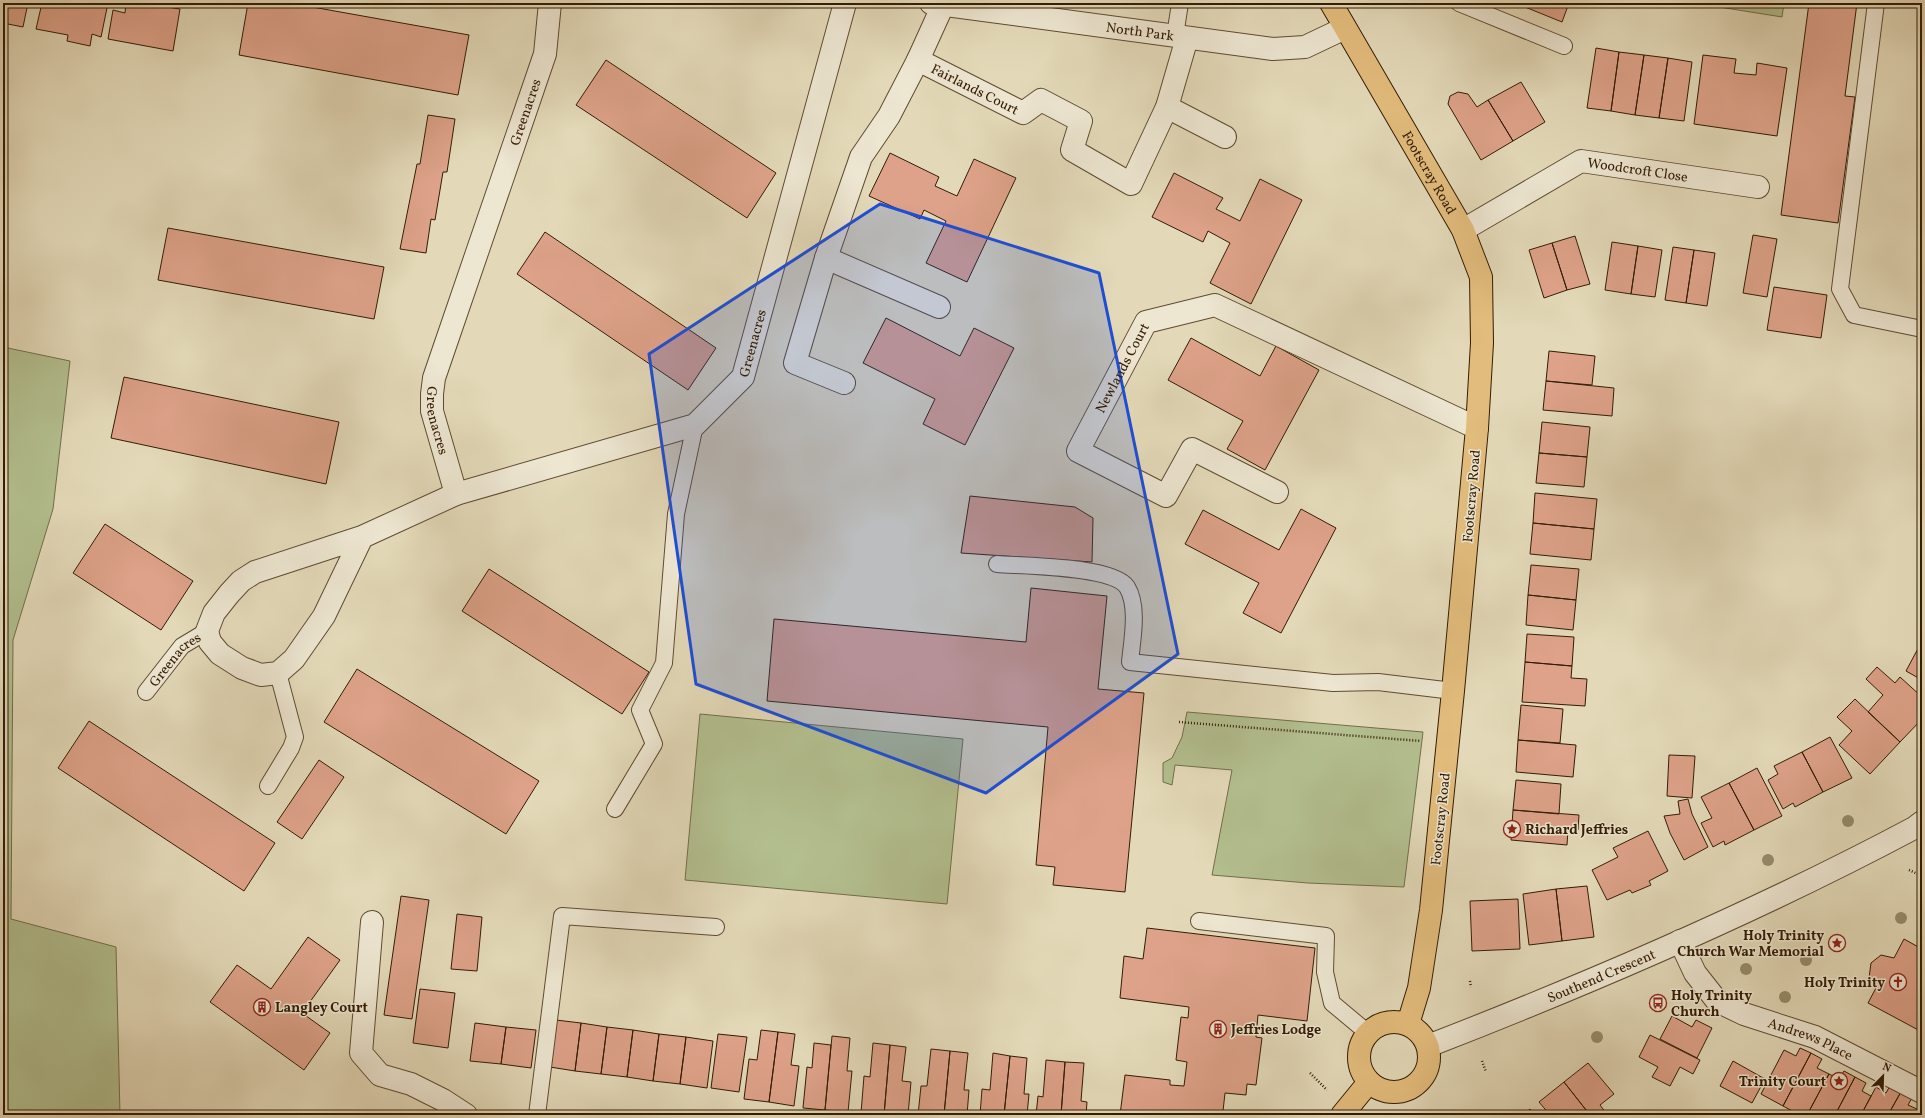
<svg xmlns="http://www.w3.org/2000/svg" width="1925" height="1118" viewBox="0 0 1925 1118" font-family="Vollkorn,serif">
<rect width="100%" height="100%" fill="#e3d9b8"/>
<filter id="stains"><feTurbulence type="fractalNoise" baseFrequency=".005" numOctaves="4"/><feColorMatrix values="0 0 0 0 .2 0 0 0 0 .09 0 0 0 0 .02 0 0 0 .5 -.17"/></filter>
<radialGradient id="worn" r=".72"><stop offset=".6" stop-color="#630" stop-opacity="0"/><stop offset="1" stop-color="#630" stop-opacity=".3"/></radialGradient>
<!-- green -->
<path fill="#b3bf8f" stroke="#736e4a" d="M 1694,3 L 1784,3 L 1782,17 Z
M 3,347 L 70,361 L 53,509 L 13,640 L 11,919 L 116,947 L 120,1115 L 3,1115 Z
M 1187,712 L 1423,732 L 1404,887 L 1308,883 L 1212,875 L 1232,770 L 1175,765 L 1172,785 L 1163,782 L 1163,763 L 1172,758 L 1182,737 Z
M 700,714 L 963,739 L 947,904 L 685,880 Z"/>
<!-- building -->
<path fill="#dda289" stroke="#331c04" d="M 3,3 L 28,3 L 23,27 L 3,23 Z
M 42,3 L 108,3 L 101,37 L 92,34 L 90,46 L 67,41 L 68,35 L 36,29 Z
M 126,3 L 168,3 L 167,7 L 180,9 L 173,51 L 108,39 L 113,10 L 125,13 Z
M 248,3 L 290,3 L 469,35 L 458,95 L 239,55 Z
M 1515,3 L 1569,3 L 1562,22 Z
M 1809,3 L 1857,3 L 1845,96 L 1855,97 L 1838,223 L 1781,215 Z
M 1596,48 L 1619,52 L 1611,111 L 1587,108 Z
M 1619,52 L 1644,55 L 1635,115 L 1611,111 Z
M 1644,55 L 1668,58 L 1659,118 L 1635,115 Z
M 1703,55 L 1736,59 L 1734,73 L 1756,75 L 1757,63 L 1787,68 L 1777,136 L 1694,124 Z
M 1668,58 L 1692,62 L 1684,121 L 1659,118 Z
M 606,60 L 776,173 L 747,218 L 576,105 Z
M 1521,82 L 1545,122 L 1513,141 L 1488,100 Z
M 1458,92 L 1468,94 L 1477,107 L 1488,100 L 1513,141 L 1481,160 L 1448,104 L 1450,96 Z
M 428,115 L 455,119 L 447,172 L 443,172 L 435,220 L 431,219 L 426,253 L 400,249 L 417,164 L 420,164 Z
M 890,153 L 939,177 L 935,186 L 957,196 L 974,159 L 1016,178 L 967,282 L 926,263 L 946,221 L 924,210 L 920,219 L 869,196 Z
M 1174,173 L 1223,198 L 1216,209 L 1240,221 L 1260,179 L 1302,200 L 1251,304 L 1210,283 L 1230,243 L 1208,231 L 1203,242 L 1152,217 Z
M 168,228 L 384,267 L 374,319 L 158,280 Z
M 545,232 L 716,348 L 688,390 L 517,274 Z
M 1753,235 L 1777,239 L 1767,297 L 1743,293 Z
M 1575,236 L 1590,284 L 1567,290 L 1552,243 Z
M 1612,242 L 1638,246 L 1631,294 L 1605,290 Z
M 1552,243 L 1567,290 L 1544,298 L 1529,250 Z
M 1638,246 L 1662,250 L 1655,297 L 1631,294 Z
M 1673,247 L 1694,250 L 1686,303 L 1665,300 Z
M 1694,250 L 1715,253 L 1707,306 L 1686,303 Z
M 1774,287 L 1827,295 L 1821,338 L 1767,330 Z
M 886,318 L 960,356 L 974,328 L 1014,348 L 965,445 L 923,424 L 935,399 L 863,363 Z
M 1191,338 L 1260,376 L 1276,346 L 1319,370 L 1265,470 L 1227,449 L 1243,421 L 1168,380 Z
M 1549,351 L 1595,356 L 1592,385 L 1546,381 Z
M 124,377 L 339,422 L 326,484 L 111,438 Z
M 1546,381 L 1614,388 L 1612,416 L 1543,410 Z
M 1542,422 L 1590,427 L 1587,457 L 1539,453 Z
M 1539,453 L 1587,457 L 1584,487 L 1536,483 Z
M 1535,493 L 1597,499 L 1594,529 L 1533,523 Z
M 970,496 L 1075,507 L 1093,518 L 1092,562 L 961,553 Z
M 1301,509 L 1336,528 L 1281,633 L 1243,613 L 1259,583 L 1185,544 L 1203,510 L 1279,550 Z
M 1533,523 L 1594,529 L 1591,560 L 1530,554 Z
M 105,524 L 193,581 L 161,630 L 73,573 Z
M 1531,565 L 1579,569 L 1576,600 L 1528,595 Z
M 489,569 L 649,672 L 622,714 L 462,611 Z
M 1031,588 L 1107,596 L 1098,689 L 1144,693 L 1125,892 L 1053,885 L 1055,867 L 1036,865 L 1048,727 L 767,701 L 774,619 L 1026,642 Z
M 1528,595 L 1576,600 L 1573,630 L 1526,625 Z
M 1527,634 L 1574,637 L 1572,666 L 1525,662 Z
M 1922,641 L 1922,680 L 1906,671 Z
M 1525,662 L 1572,666 L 1571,678 L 1587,679 L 1585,706 L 1522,702 Z
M 1877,667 L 1895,683 L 1900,677 L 1922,697 L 1922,719 L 1900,742 L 1868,712 L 1883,695 L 1866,679 Z
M 357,669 L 539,781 L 506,834 L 324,722 Z
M 1855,699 L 1900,742 L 1870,774 L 1839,745 L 1852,731 L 1837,717 Z
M 1521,705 L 1563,709 L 1560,743 L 1518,740 Z
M 89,721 L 275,843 L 244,891 L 58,768 Z
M 1830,737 L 1852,778 L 1823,792 L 1802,752 Z
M 1518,740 L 1576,745 L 1573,777 L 1516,772 Z
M 1802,752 L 1823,792 L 1795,807 L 1793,803 L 1783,809 L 1768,780 L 1778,774 L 1774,766 Z
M 1669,755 L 1695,756 L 1692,798 L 1667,796 Z
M 319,760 L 344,777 L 302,839 L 277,822 Z
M 1757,768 L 1782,816 L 1754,830 L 1729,783 Z
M 1516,780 L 1561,784 L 1559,814 L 1513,810 Z
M 1729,783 L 1754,830 L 1725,845 L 1724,841 L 1713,847 L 1701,823 L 1712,818 L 1701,797 Z
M 1688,799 L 1692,814 L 1708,847 L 1684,860 L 1670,833 L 1664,816 L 1680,814 L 1678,801 Z
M 1513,810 L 1579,815 L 1578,830 L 1568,829 L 1567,845 L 1511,840 Z
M 1648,831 L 1668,871 L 1649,881 L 1651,885 L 1632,893 L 1630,890 L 1607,900 L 1592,870 L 1618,857 L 1613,848 Z
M 1587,886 L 1594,937 L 1562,941 L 1556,889 Z
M 1556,889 L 1562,941 L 1529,945 L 1523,894 Z
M 401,896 L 429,900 L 412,1019 L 384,1015 Z
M 1518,899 L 1520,949 L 1472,951 L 1470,901 Z
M 457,914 L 482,917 L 477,971 L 451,969 Z
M 1147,928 L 1315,948 L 1307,1021 L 1258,1015 L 1256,1037 L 1262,1038 L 1256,1085 L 1247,1084 L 1246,1095 L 1225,1093 L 1223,1111 L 1241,1115 L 1120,1115 L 1125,1075 L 1170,1080 L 1170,1085 L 1184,1086 L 1187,1062 L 1176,1060 L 1181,1017 L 1188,1018 L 1189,1007 L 1120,998 L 1124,956 L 1143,959 Z
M 308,937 L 340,960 L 302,1013 L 330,1033 L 304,1070 L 210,1002 L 237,965 L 271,989 Z
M 1904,939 L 1922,949 L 1922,1032 L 1868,1003 L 1877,986 L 1869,978 L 1871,963 L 1881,955 L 1894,958 Z
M 420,989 L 455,993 L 448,1048 L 413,1043 Z
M 1672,1016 L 1692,1027 L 1696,1020 L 1712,1028 L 1697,1058 L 1660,1039 Z
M 556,1020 L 581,1023 L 575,1071 L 550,1067 Z
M 475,1023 L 506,1027 L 501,1064 L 470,1061 Z
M 581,1023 L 607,1027 L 601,1074 L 575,1071 Z
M 506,1027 L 536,1030 L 531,1068 L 501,1064 Z
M 607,1027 L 633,1030 L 627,1077 L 601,1074 Z
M 633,1030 L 659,1034 L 653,1081 L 627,1077 Z
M 761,1030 L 778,1032 L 769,1102 L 744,1099 L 749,1059 L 757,1060 Z
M 778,1032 L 795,1034 L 791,1065 L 799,1066 L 794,1106 L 769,1102 Z
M 659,1034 L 686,1037 L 680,1084 L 653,1081 Z
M 718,1034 L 747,1037 L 739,1092 L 711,1088 Z
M 1650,1035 L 1700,1060 L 1693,1074 L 1680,1067 L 1670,1086 L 1652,1077 L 1658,1067 L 1639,1057 Z
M 832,1036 L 850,1038 L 847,1071 L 852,1071 L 848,1112 L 825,1110 Z
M 686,1037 L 713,1041 L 707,1088 L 680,1084 Z
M 814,1043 L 831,1045 L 825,1110 L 803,1108 L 807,1067 L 812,1068 Z
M 873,1043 L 890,1045 L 884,1115 L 861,1113 L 864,1076 L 870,1077 Z
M 890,1045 L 906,1047 L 902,1081 L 911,1082 L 908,1115 L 884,1115 Z
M 1800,1048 L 1811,1053 L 1783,1106 L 1761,1094 L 1784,1050 L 1796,1056 Z
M 931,1049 L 950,1051 L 944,1115 L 918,1115 L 921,1086 L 927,1086 Z
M 950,1051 L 968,1053 L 964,1090 L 969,1090 L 967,1115 L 944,1115 Z
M 993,1053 L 1010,1056 L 1004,1115 L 980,1115 L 982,1089 L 990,1090 Z
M 1811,1053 L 1822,1059 L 1817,1068 L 1829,1074 L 1807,1115 L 1800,1115 L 1783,1106 Z
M 1010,1056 L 1027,1058 L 1024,1094 L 1029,1094 L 1027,1115 L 1004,1115 Z
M 1046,1060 L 1065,1062 L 1061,1115 L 1036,1115 L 1038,1096 L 1043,1097 Z
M 1733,1061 L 1765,1079 L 1752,1103 L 1720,1086 Z
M 1065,1062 L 1084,1063 L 1081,1101 L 1087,1102 L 1086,1115 L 1061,1115 Z
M 1588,1063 L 1614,1094 L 1600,1105 L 1606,1113 L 1602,1115 L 1590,1115 L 1564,1082 Z
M 1844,1071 L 1855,1077 L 1835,1115 L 1807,1115 L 1829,1074 L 1839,1079 Z
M 1855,1077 L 1866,1083 L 1862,1091 L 1871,1096 L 1861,1115 L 1835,1115 Z
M 1564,1082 L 1590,1115 L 1550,1115 L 1539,1102 Z
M 1891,1084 L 1902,1090 L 1888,1115 L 1861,1115 L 1876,1087 L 1886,1093 Z
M 1902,1090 L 1913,1096 L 1908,1105 L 1919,1110 L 1917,1115 L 1888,1115 Z
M 1530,1109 L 1535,1115 L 1523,1115 Z
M 1919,1110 L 1922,1112 L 1922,1115 L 1917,1115 Z"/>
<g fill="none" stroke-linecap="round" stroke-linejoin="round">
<!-- service casing -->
<g stroke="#5f4b31" stroke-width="18">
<g id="service">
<path d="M 1459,3 L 1564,46"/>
<path d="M 1876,3 L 1840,289 L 1854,315 L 1922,329"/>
<path d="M 1175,36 L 1180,3"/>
<path d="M 997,564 C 1024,566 1113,566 1127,587 C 1139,606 1132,641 1130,662 L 1333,683 L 1378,682 L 1453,691"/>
<path id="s1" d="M 146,692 L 182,646 L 207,631"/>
<path d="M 268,786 L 291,748 L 295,737 L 278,673"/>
<path d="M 615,809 L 654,744 L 640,710 L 664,663 L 676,514 L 695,425"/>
<path d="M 1199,921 L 1326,936 L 1325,972 L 1332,1003 L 1368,1033"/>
<path d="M 537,1115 L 562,916 L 716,927"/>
</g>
</g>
<!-- minor casing -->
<g stroke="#5f4b31" stroke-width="24">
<g id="minor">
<path id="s2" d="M 550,3 L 545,54 L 434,378 L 432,394 L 432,411 L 456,494 L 695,425 L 743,377 L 845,3"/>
<path id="s3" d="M 931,3 L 1273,49 L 1305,47 L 1345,28"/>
<path id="s4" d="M 918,60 L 1023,113 L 1041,100 L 1081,121 L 1072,150 L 1131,184 L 1167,107 L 1187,38"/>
<path d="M 1167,107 L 1225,137"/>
<path id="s5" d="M 1463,230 L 1581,161 L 1758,187"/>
<path d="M 826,258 L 939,307"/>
<path d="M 844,383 L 795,363 L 826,258 L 861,157 L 889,116 L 918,60 L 943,5"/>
<path id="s6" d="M 1277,492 L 1192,449 L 1166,496 L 1078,451 L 1146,322 L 1215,305 L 1477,428"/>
<path d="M 362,537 L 255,572 L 241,581 L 229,594 L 214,613 L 207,631 L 210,642 L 220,654 L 242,668 L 261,675 L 278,673 L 294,659 L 324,616 L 362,537 L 456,494"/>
<path d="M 372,922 L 361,1053 L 380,1075 L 411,1084 L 443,1100 L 466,1115"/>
<path id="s7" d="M 1680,941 L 1695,973 L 1717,1001 L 1744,1014 L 1815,1037 L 1922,1092"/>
</g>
</g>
<!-- tertiary casing -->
<g stroke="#5f4b31" stroke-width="24">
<g id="tertiary">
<path id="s8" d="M 1428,1046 C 1593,982 1758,911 1914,828 L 1922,822"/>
</g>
</g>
<!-- primary casing -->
<g stroke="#331c04" stroke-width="24">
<g id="primary">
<path id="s9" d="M 1331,3 L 1463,230 L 1481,277 L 1482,343 L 1477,428 L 1453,691 L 1431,910 L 1419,988 L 1408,1024"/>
<circle cx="1394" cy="1057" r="35"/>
<path d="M 1342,1115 L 1369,1082"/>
</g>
</g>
<!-- path -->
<path stroke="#331c04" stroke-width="2.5" stroke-dasharray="1 2" stroke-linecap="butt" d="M 1179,722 L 1421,741
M 1909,870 L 1922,876
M 1470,981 L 1471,987
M 1482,1061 L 1486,1072
M 1310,1073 L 1327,1090
M 3,1101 L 7,1115"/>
<!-- service -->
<use href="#service" stroke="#ede6d1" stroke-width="16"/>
<!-- minor -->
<use href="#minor" stroke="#ede6d1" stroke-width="22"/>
<!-- tertiary -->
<use href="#tertiary" stroke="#ede6d1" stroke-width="22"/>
<!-- primary -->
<use href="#primary" stroke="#e2bc7c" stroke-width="22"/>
</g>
<!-- trees -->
<g fill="#978c6c">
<circle cx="1848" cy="821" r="6"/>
<circle cx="1768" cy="860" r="6"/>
<circle cx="1901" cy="918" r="6"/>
<circle cx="1806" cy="960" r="6"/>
<circle cx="1746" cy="969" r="6"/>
<circle cx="1785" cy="997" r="6"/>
<circle cx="1597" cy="1037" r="6"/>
</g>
<!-- marked area -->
<path fill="#1d4ed8" fill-opacity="0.2" stroke="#1d4ed8" stroke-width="3" stroke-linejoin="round" d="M 880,204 L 1099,273 L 1178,654 L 986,793 L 696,684 L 649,354 Z"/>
<!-- icons -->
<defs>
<g id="sight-ring" transform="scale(0.9)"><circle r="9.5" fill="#ede6d1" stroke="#8f2418" stroke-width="1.5"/><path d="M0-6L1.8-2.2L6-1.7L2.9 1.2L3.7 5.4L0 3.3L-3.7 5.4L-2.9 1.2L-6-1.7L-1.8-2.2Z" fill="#8f2418"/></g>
<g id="church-ring" transform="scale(0.9)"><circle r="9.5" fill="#ede6d1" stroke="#8f2418" stroke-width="1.5"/><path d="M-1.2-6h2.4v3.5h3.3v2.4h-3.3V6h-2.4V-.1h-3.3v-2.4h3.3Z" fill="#8f2418"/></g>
<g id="bus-ring" transform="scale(0.9)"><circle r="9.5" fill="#ede6d1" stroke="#8f2418" stroke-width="1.5"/><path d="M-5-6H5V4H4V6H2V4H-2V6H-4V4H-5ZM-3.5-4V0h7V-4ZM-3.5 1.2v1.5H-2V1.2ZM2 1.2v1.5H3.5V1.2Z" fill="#8f2418"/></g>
<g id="building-ring" transform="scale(0.9)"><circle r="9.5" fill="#ede6d1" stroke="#8f2418" stroke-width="1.5"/><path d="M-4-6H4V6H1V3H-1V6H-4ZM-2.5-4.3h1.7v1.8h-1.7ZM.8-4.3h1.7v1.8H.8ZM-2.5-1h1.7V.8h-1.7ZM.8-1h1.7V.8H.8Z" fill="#8f2418"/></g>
</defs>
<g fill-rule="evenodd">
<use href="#sight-ring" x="1512" y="829"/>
<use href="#sight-ring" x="1837" y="943"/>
<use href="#church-ring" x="1898" y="982"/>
<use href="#bus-ring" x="1658" y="1003"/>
<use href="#building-ring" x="262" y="1007"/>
<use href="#building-ring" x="1218" y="1029"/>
<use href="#sight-ring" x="1839" y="1081"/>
</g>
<g text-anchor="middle" stroke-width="3" stroke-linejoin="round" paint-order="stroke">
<!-- street labels -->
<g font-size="14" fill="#331c04" stroke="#ede6d1">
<text dy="5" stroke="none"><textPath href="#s3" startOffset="211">North Park</textPath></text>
<text dy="5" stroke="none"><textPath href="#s4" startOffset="64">Fairlands Court</textPath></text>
<text transform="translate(525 112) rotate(-71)" y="5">Greenacres</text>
<text dy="5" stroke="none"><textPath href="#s5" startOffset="194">Woodcroft Close</textPath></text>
<text dy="5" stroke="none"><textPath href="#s9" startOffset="196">Footscray Road</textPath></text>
<text dy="5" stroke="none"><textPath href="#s2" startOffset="865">Greenacres</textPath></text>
<text dy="5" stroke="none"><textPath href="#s6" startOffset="342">Newlands Court</textPath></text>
<text dy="5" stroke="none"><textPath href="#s2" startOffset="437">Greenacres</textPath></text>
<text transform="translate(1471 496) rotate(-85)" y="5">Footscray Road</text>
<text dy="5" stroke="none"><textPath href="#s1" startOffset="44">Greenacres</textPath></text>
<text transform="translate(1440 819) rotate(-84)" y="5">Footscray Road</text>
<text dy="5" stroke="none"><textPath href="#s8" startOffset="187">Southend Crescent</textPath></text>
<text dy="5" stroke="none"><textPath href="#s7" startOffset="172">Andrews Place</textPath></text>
</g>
<!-- poi labels -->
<g font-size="14" font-weight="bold" fill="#331c04" stroke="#ede6d1" text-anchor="start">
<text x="1525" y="834">Richard Jeffries</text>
<text x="1824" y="940" text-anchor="end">Holy Trinity<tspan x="1824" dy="16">Church War Memorial</tspan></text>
<text x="1885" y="987" text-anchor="end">Holy Trinity</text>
<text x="1671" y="1000">Holy Trinity<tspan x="1671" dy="16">Church</tspan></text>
<text x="275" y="1012">Langley Court</text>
<text x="1231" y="1034">Jeffries Lodge</text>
<text x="1826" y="1086" text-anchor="end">Trinity Court</text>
</g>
</g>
<!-- margin -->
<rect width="1925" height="1118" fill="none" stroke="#e3d9b8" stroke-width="16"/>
<rect x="4" y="4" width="1917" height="1110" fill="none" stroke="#331c04" stroke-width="2"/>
<rect x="8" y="8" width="1909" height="1102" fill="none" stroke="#331c04"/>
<!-- north arrow -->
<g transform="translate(1883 1076) rotate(23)" stroke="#ede6d1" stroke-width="3" paint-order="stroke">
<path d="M0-3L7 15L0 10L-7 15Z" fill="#331c04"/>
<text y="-6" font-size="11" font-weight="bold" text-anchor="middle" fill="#331c04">N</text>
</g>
<rect width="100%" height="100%" filter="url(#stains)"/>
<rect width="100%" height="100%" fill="url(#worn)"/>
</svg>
